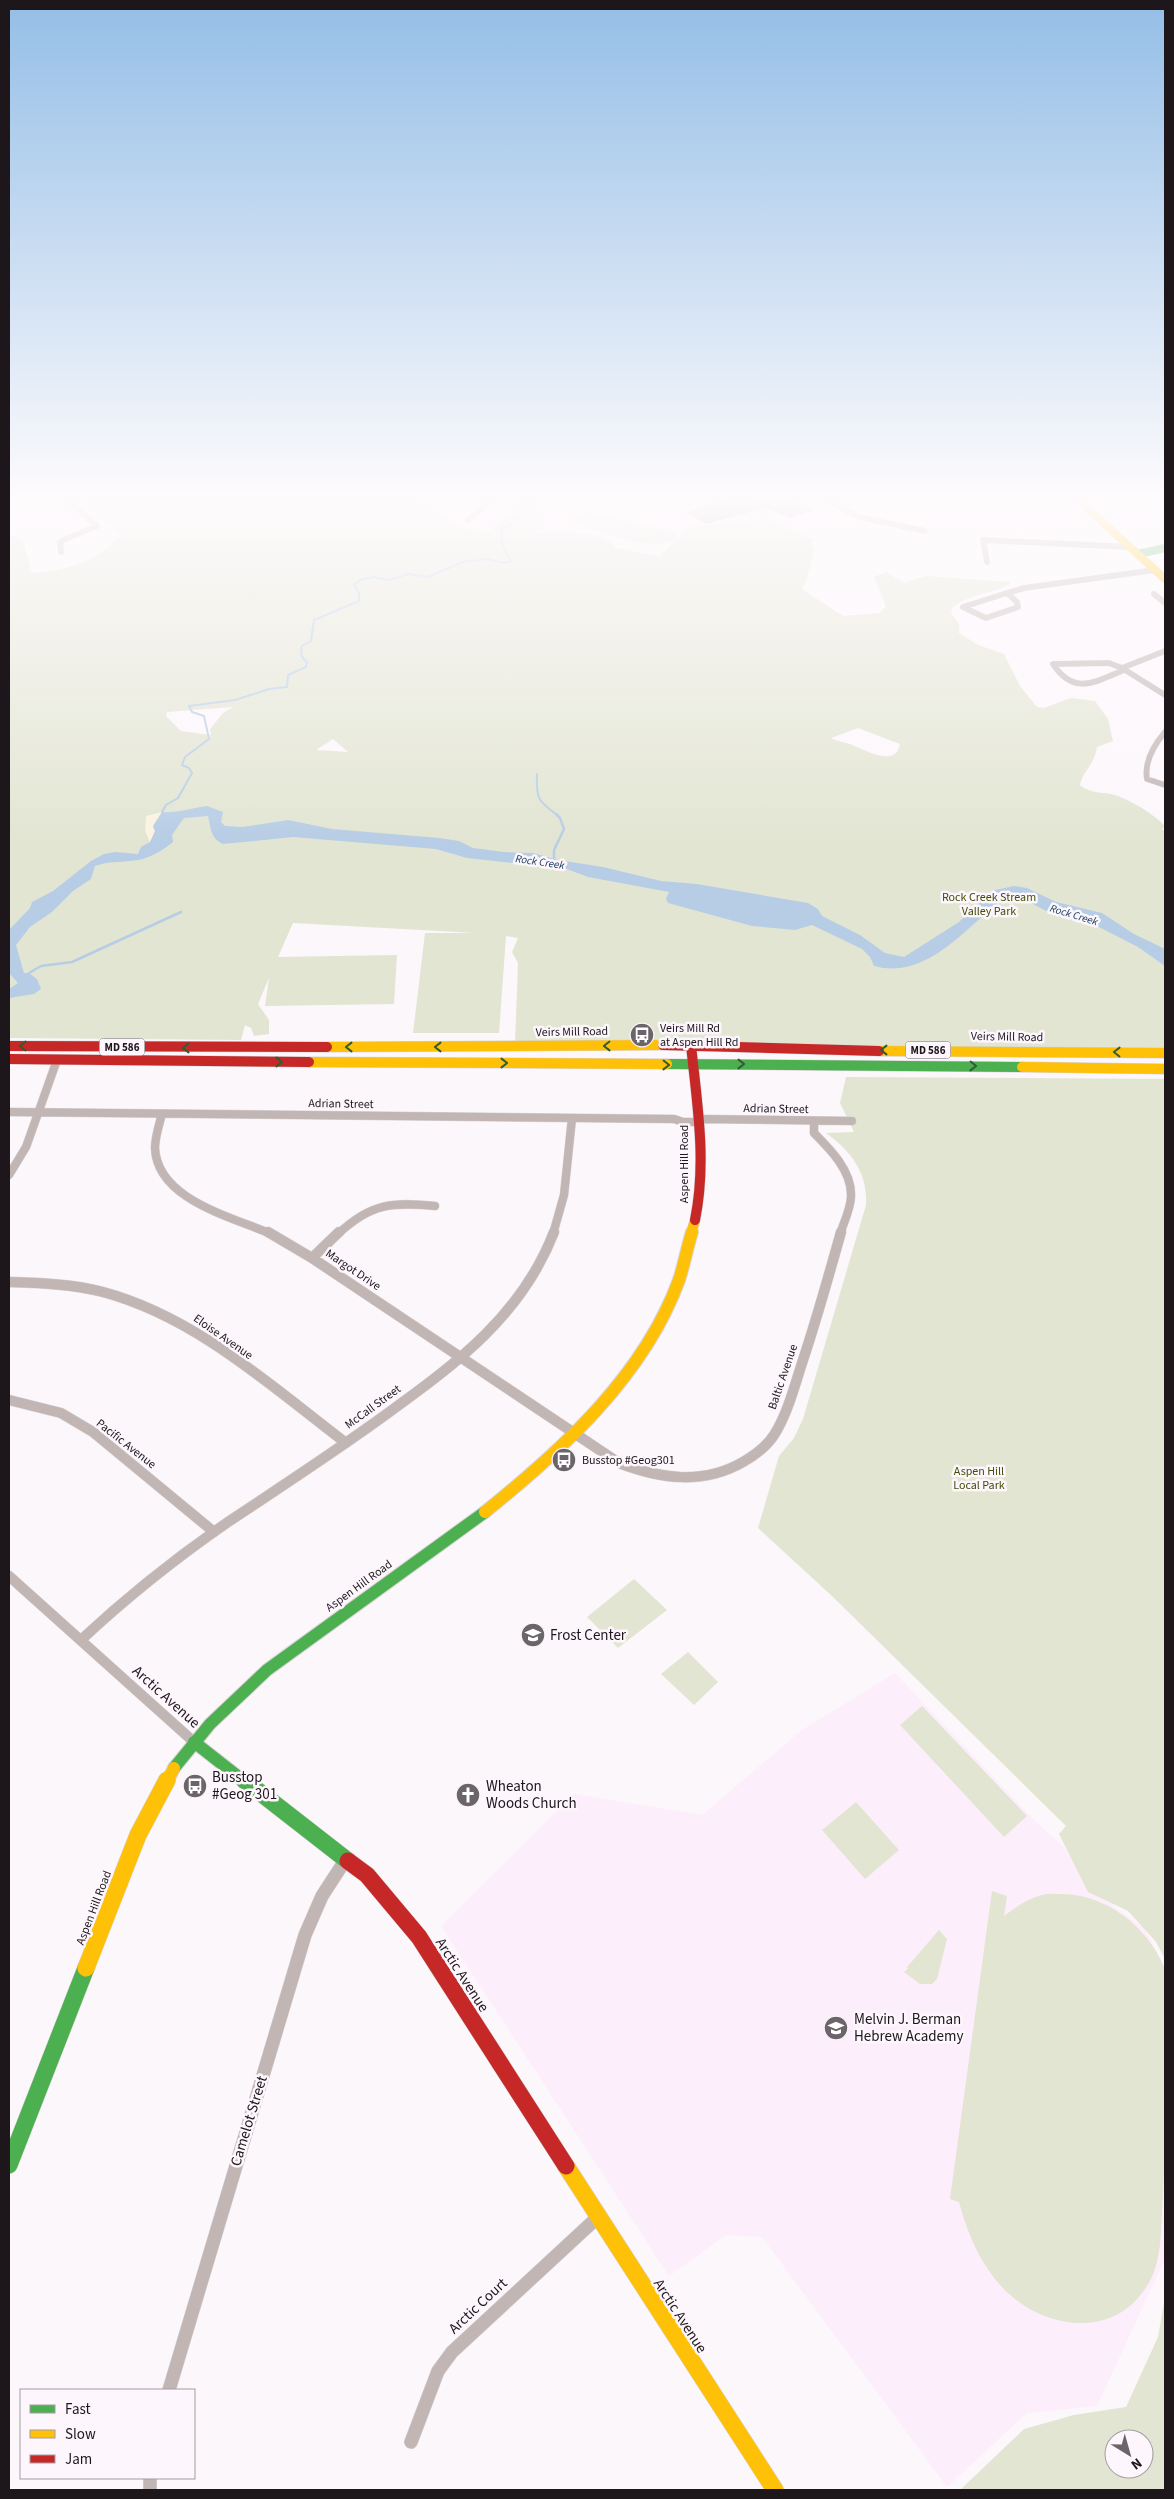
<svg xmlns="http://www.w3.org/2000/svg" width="1174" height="2499" viewBox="0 0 1174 2499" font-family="'Source Sans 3',sans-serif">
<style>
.built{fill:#fdeefb}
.green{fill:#e2e5d2;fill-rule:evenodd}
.sand{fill:#faf3e0}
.water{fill:#b7cde5}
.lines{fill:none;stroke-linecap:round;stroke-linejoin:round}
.stream-far1{stroke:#b7cde5;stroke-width:2}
.stream{stroke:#b7cde5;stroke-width:2.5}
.building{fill:#b0aab2}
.street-far3-casing{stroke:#d7d4d6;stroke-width:6}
.street-far2-casing{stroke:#d7d4d6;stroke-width:9}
.street-far1-casing{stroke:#d7d4d6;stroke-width:11}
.street-casing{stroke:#d7d4d6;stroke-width:14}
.fast-far3-casing{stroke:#d7d4d6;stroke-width:8}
.fast-far2-casing{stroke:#d7d4d6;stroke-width:11}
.fast-far1-casing{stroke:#d7d4d6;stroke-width:14}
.fast-casing{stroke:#d7d4d6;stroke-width:18}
.slow-far3-casing{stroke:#d7d4d6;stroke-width:8}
.slow-far2-casing{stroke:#d7d4d6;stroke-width:11}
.slow-far1-casing{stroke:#d7d4d6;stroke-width:14}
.slow-casing{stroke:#d7d4d6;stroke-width:18}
.jam-far1-casing{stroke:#d7d4d6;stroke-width:11}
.jam-casing{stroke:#d7d4d6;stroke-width:18}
.street-far3{stroke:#c2b6b4;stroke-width:5.5}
.street-far2{stroke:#c2b6b4;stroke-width:8}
.street-far1{stroke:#c2b6b4;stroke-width:10}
.street{stroke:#c2b6b4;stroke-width:13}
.fast-far3{stroke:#4caf50;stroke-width:8}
.fast-far2{stroke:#4caf50;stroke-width:10}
.fast-far1{stroke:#4caf50;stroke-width:12}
.fast{stroke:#4caf50;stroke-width:17}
.slow-far3{stroke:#ffc107;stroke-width:8}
.slow-far2{stroke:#ffc107;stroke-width:10}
.slow-far1{stroke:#ffc107;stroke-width:12}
.slow{stroke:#ffc107;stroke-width:17}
.jam-far1{stroke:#c62828;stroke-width:10}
.jam{stroke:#c62828;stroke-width:17}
.oneway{stroke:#325b33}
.labels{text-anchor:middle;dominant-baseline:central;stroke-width:5;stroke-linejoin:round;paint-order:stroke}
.far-water-label{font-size:11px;font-style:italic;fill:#0e3656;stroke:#fdf6fc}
.shield{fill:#fdf6fc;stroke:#605a5f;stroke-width:1}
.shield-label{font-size:11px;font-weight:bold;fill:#1d171c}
.park-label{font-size:12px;fill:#434f08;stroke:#fdf6fc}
.poi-label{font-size:12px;fill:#1d171c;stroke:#fdf6fc;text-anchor:start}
.street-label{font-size:12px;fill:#1d171c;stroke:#fdf6fc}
.near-poi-label{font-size:15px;fill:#1d171c;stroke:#fdf6fc;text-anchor:start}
.near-street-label{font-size:15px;fill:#1d171c;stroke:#fdf6fc}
</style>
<rect width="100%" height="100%" fill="#fcf7fb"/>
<path class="built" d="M895,1673L1034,1820L1064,1847L1091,1889L1144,1928L1165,1967V2259L1097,2406L1027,2413L947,2487L762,2237L726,2235L669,2276L441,1926L574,1794L702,1815L802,1730Z"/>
<path class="green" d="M73,495H408L460,527L490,532L520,503L522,495H555C526,503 541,513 536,533C558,533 601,528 617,548L659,556L689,527L765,519L813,539L811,544L815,547L807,579L802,589L843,616L880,613L886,606L874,577L886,572L904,583L926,576L1010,582L1009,585C990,594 968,594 952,608L951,613L959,624V633L978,645L1004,654L1020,686L1037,707L1044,708L1071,698L1095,701L1108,719L1113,741L1097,747C1094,766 1082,772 1080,785C1092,795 1104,791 1118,796C1135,803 1152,813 1165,826L1162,829L1165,831V1050L515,1043L518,963L512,952L518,938L506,936L499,1033H413L425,933H476L293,923L278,957L397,955L394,1004L265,1006L269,978L258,1004L269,1020V1034L254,1036L251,1028L245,1025L241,1040L9,1038V535L23,539L32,573C70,569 94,564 120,535ZM233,707L223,713L210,729L211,735L181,731L166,716L167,712ZM858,728L900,744C896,769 863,749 850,744C844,742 837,741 831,738ZM333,739L348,752L316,750Z
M591,513L678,533L675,540C644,553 605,531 574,523L575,514Z
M846,1077L1165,1079V1959L1156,1942L1128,1911L1088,1892L1059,1834L1066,1826L832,1596L758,1528L779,1456L794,1438L803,1419L866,1205C868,1173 851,1151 826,1133L854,1132L840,1103Z
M634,1579L667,1610L618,1648L587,1617Z
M688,1652L718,1682L694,1705L661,1674Z
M922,1706L1027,1816L1004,1837L900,1725Z
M856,1802L899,1850L865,1879L822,1830Z
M992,1891L1007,1896L1004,1916C1016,1907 1027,1899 1042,1895C1048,1893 1055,1894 1061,1894C1106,1894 1147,1926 1164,1967C1167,1974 1165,1986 1165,1994C1165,2022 1165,2050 1165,2077C1165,2122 1165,2166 1162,2211C1161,2233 1161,2257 1152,2277C1131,2319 1093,2331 1050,2318C998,2301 972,2251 959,2202L950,2199Z
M939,1930L947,1939L937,1979L932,1984H920L904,1972L908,1969L907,1967Z
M1165,2297V2490H960L1024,2429L1074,2415L1126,2407L1158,2337ZM1114,2439H1144V2469H1114Z"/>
<path class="sand" d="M162,812L153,826L155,831L150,843L145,830L146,816Z"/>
<path class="water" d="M207,806L223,812L221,822L225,826L243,827L288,820L332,829L439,838L459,841L473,848L504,852L533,853L558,860L603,867L661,881L697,884L808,903L818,909L822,916L860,935L885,953L904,957L959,922L991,891L1014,886L1027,888L1056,902L1102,913L1134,934L1165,949V966L1138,947L1095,925L1054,915L1031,903L1006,897C967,925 928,981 874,966L870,957L862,949L812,925L795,930L752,926L668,903L666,899L669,892L588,877L567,869L467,858L436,849L293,837L223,844C210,838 211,828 208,816L184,818L172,835L173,842C163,850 150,858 138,860C122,863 112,860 95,866L91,879L73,891L52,912L30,927L16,945L24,973H29L37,979L41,989L34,994L9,998V989L18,983L9,973V930L30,908L32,902L53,891L91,861L104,854L115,852L138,854L141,847L150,842L155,831L153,826L162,812C178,813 192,808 207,806Z"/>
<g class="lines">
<path class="stream-far1" d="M537,774C536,799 538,801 557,815
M162,812L166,805L178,798L192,773L189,768L182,765L185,757L209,739L204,716L192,712L189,706L235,700L269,689L287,687L288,675L306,667L307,662C301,657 300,654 302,646L311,641L314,620L359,601V593L354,585L360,580L373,577L389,580L408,574L428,577L463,562L488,559L504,563L511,561L502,545L501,531C515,522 527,515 526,496L530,495"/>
<path class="stream" d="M554,859V850L564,829L560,818L556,814
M29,973L41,966L72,962L181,912"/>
</g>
<path class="building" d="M763,495H786L813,510L790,518L765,508L706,524L686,513L727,498L739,503Z"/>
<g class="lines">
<g class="street-far3-casing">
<path id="street-far3" d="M816,495L859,517L925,531
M468,520L497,495
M61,552L60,543L63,540L97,526L62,495
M987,562L983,540L1130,547
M1007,593L1017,602L1018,607L986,618L963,607Z
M1007,593L1024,588L1155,570
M1154,594L1165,603
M1122,668L1165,695
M1124,670C1095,682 1074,696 1053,664L1109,663L1122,668L1165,651
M1165,732C1154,745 1144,761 1147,779L1165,785"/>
</g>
<g class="street-far2-casing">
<path id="street-far2" d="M9,1112L674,1119L683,1122H699
M162,1114C159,1125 155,1137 155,1148C157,1200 233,1217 271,1234
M699,1119L852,1121
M814,1121V1133C830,1149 852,1171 851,1196C851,1208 844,1222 840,1234
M9,1175L26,1147L57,1060
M338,1234C371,1203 392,1202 435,1206
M553,1234L564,1195L572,1118"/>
</g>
<g class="street-far1-casing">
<path id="street-far1" d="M268,1232L312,1258L619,1463C661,1479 703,1485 743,1462C755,1455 767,1446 774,1435C788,1413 795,1384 803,1360C817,1318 829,1275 841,1232
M312,1258L339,1232
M9,1282C40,1283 73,1284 103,1292C196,1317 271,1386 346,1443
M9,1400L61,1413L93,1432L214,1532
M9,1576L194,1742
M81,1640C127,1597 176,1558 228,1522C282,1486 336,1451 388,1413C457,1363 522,1315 554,1232"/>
</g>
<g class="street-casing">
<path id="street" d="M169,2390L305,1935L322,1896L346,1859
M411,2442L438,2371L452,2352L599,2216
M150,2478V2490"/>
</g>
<g class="fast-far3-casing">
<path id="fast-far3" d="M1138,554L1165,548"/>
</g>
<g class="fast-far2-casing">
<path id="fast-far2" d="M667,1064L1022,1067"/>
</g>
<g class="fast-far1-casing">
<path id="fast-far1" d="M194,1742L245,1782
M174,1768L210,1724L267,1670L485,1512"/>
</g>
<g class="fast-casing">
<path id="fast" d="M244,1780L348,1861
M9,2165L86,1968"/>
</g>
<g class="slow-far3-casing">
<path id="slow-far3" d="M1073,495L1165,579"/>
</g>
<g class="slow-far2-casing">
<path id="slow-far2" d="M327,1047L663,1045
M879,1051L1165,1053
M309,1062L667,1064
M1022,1067L1165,1069
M691,1234L695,1220"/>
</g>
<g class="slow-far1-casing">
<path id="slow-far1" d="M485,1512C562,1450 644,1376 679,1280C684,1265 687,1248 692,1232
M167,1782L174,1768"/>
</g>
<g class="slow-casing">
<path id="slow" d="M86,1968L138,1835L167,1780
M566,2166L775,2490"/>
</g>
<g class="jam-far1-casing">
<path id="jam-far1" d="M663,1045L879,1051
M691,1045C697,1104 707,1161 695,1220
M9,1046L327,1047
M9,1059L309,1062"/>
</g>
<g class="jam-casing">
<path id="jam" d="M348,1861L367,1875L419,1937L566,2166"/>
</g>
<use href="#street-far3" class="street-far3"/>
<use href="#street-far2" class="street-far2"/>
<use href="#street-far1" class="street-far1"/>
<use href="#street" class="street"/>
<use href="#fast-far3" class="fast-far3"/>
<use href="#fast-far2" class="fast-far2"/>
<use href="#fast-far1" class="fast-far1"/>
<use href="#fast" class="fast"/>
<use href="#slow-far3" class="slow-far3"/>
<use href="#slow-far2" class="slow-far2"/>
<use href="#slow-far1" class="slow-far1"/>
<use href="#slow" class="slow"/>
<use href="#jam-far1" class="jam-far1"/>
<use href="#jam" class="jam"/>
</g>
<defs><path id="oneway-chevron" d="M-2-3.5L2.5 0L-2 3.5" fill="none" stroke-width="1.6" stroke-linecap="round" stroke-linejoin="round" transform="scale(1.25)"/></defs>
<g class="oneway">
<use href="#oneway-chevron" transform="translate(23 1046) rotate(-179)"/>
<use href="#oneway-chevron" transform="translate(607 1046) rotate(179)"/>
<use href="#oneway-chevron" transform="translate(349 1047) rotate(180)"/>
<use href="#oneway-chevron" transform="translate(438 1047) rotate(180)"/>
<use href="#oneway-chevron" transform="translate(186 1048) rotate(-180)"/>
<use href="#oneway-chevron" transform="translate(884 1050) rotate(180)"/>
<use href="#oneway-chevron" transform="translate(1117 1052) rotate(-179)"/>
<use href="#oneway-chevron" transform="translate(279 1062)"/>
<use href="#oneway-chevron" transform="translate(504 1063)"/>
<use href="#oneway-chevron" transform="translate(741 1064)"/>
<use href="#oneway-chevron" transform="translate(666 1065) rotate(1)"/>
<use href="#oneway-chevron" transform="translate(973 1066) rotate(1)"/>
</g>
<linearGradient id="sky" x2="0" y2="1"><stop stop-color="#94bee7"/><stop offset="0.59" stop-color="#fefbfd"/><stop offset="1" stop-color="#fefbfd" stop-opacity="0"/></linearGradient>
<rect width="1174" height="845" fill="url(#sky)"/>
<defs>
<g id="bus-disc" transform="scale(1.25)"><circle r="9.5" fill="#6b656a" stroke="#fdf6fc"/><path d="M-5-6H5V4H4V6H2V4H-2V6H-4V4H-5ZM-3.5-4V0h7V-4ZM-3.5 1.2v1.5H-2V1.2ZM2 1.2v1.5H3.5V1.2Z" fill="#fff"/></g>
<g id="school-disc" transform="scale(1.25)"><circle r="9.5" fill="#6b656a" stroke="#fdf6fc"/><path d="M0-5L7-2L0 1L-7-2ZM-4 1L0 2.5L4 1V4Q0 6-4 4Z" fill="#fff"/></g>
<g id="church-disc" transform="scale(1.25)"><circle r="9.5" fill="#6b656a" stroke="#fdf6fc"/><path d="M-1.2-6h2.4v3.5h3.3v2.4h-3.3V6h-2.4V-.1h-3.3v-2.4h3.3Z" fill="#fff"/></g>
</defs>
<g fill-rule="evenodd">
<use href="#bus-disc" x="642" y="1035"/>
<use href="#bus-disc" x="564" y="1460"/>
<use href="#school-disc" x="533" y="1635"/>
<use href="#bus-disc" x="195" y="1786"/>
<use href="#church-disc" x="468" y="1795"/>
<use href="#school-disc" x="836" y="2028"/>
</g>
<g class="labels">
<g class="far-water-label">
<text transform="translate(540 862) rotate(8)">Rock Creek</text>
<text transform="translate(1074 915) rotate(17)">Rock Creek</text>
</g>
<g class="shield">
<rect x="99.5" y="1038.5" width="45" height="17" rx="4"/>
<rect x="905.5" y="1041.5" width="45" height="17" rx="4"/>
</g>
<g class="shield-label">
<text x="122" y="1047">MD 586</text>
<text x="928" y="1050">MD 586</text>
</g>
<g class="park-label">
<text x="989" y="897">Rock Creek Stream<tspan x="989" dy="14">Valley Park</tspan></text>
<text x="979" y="1471">Aspen Hill<tspan x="979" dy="14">Local Park</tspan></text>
</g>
<g class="poi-label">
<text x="660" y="1028">Veirs Mill Rd<tspan x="660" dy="14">at Aspen Hill Rd</tspan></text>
<text x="582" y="1460">Busstop #Geog301</text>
</g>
<g class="street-label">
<text transform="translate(572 1032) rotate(-1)">Veirs Mill Road</text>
<text transform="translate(1007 1037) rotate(1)">Veirs Mill Road</text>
<text transform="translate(341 1104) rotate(1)">Adrian Street</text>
<text transform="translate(776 1109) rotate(1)">Adrian Street</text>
<text transform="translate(684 1164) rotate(-90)">Aspen Hill Road</text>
<text transform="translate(353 1270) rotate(34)">Margot Drive</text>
<text transform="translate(223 1337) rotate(35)">Eloise Avenue</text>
<text transform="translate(783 1377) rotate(-71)">Baltic Avenue</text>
<text transform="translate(373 1407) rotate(-36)">McCall Street</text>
<text transform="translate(126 1444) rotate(38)">Pacific Avenue</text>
<text transform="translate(359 1586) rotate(-36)">Aspen Hill Road</text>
<text transform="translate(94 1908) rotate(-69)">Aspen Hill Road</text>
</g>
<g class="near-poi-label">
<text x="550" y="1635">Frost Center</text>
<text x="212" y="1777">Busstop<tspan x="212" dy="17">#Geog 301</tspan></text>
<text x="486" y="1786">Wheaton<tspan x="486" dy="17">Woods Church</tspan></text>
<text x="854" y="2019">Melvin J. Berman<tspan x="854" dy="17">Hebrew Academy</tspan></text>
</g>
<g class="near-street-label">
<text transform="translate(166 1697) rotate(42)">Arctic Avenue</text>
<text transform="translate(462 1975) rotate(57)">Arctic Avenue</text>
<text transform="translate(249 2121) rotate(-73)">Camelot Street</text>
<text transform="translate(478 2306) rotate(-43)">Arctic Court</text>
<text transform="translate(680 2316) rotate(57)">Arctic Avenue</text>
</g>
</g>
<rect width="1174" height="2499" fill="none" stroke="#1d171c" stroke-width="20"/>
<rect x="20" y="2389" width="175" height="90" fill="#fdf6fc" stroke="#a39da2"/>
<rect x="30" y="2405" width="25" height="8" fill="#4caf50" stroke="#a39da2"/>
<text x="65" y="2414" font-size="15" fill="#1d171c">Fast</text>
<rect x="30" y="2430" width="25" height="8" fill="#ffc107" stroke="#a39da2"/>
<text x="65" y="2439" font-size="15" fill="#1d171c">Slow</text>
<rect x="30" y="2455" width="25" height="8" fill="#c62828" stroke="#a39da2"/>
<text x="65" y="2464" font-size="15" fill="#1d171c">Jam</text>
<g transform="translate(1129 2454) rotate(143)"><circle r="24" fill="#fdf6fc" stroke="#a39da2"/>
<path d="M0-4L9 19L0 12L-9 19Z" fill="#6b656a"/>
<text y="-8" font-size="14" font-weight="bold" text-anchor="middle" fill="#1d171c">N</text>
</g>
</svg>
